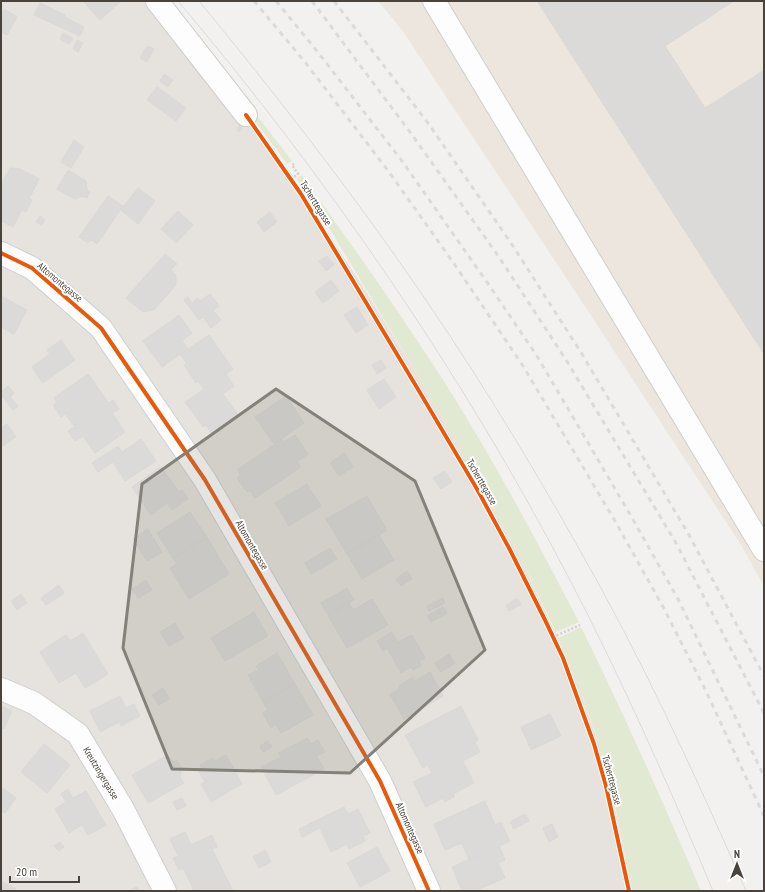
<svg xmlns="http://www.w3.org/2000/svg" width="765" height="892" viewBox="0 0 765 892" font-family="'PT Sans Narrow',sans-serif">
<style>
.residential{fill:#e6e3de}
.commercial{fill:#ece6de}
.green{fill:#e1e9d3}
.building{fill:#dcdad8;stroke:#dbd8d5}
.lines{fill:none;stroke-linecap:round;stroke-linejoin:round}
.minor-casing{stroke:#d1cfcd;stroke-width:24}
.path{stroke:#d3d1cd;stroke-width:2.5;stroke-dasharray:2 2;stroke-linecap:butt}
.minor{stroke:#fdfdfd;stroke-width:22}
.tram{stroke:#dbdbdb;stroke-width:1}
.rail{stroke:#dbdbdb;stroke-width:3;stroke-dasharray:5 5;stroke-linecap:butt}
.cycleway-casing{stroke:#fff;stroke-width:6}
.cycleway{stroke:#e8590c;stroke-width:4}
.marked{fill:#84807a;fill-opacity:0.2;stroke:#84807a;stroke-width:3;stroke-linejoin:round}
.labels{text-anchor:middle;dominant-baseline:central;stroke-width:4;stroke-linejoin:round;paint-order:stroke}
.street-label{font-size:10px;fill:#49433b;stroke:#fff}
</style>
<rect width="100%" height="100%" fill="#f3f1ef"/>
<path class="residential" d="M1,1H152L266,140L364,288L424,386L517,551L571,666L600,747L607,773L633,891H1Z"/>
<path class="commercial" d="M378,1H764V586L741,545L584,305L402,30Z"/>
<path class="green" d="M187,29L221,69L292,161L287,164Z
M302,175C353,247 405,319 452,394C498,468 539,545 579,622L556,632L517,551L424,386L319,211L297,179Z
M581,627C624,714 663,802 701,891H633C624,852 617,811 607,772C595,727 577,681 558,638Z"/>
<path class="building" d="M83,1H121L100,20Z
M537,1H734L665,46L705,108L764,70V354Z
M40,3L65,15L64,17L84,27L80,36L34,15Z
M4,9L17,17L7,35L1,32V15Z
M63,33L73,38L69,44L60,39Z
M77,40L83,43L78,52L73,49Z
M147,46L154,49L147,62L140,58Z
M164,74L173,80L168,87L160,81Z
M157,87L186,108L176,121L147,100Z
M240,125L243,128L239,132L237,129Z
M74,140L84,147L71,168L61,162Z
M10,168L20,169L39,179L29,199L32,200L26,212L22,210L13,227L1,221V185Z
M68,170L86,181L87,190L90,192L87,198L83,196L75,199L57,189Z
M138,188L155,201L138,224L121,210Z
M108,196L123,206L97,244L91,240L88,243L79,237Z
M178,211L193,225L176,243L161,229Z
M270,212L277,222L264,232L257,222Z
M40,216L45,220L41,225L36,222Z
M165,254L177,264L171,270L176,275V285L154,310L143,312L126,298Z
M327,256L334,265L326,271L319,261Z
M331,280L339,291L323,303L315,292Z
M210,294L219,306L213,310L221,320L211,328L203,317L199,320L184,300L188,297L192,303L198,298L200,301Z
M1,296L27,310L14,334L1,327Z
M357,307L368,325L356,333L344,315Z
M179,315L192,333L182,341L188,349L162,367L143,341Z
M209,335L233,369L204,389L198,381L196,383L184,365L187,364L180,354Z
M61,340L75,360L43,383L32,367L50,354L47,350Z
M381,360L386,368L377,374L372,365Z
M88,374L108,402L74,426L65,414L61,417L53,405L57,403L54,398Z
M226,374L234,386L223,394L239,416L212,434L206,425L203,427L185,402Z
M384,379L396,397L379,409L367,390Z
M8,386L14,393L10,397L18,406L13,410L1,395V392Z
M286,396L304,423L274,444L255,417Z
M113,400L119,409L112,413L125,432L95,453L83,436L75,441L68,431Z
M7,424L16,437L1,447V428Z
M295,435L308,454L297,462L301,467L255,498L250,490L247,492L237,478L240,475L237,470L282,439L284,442Z
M141,439L156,461L125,481L113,462L98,472L92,463L118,446L122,452Z
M344,453L353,467L339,476L330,463Z
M161,467L179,492L182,490L188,499L172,510L167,503L151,515L132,487Z
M445,471L452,482L441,489L433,478Z
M307,484L321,506L289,526L275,503Z
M367,496L387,530L347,554L326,519Z
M190,512L207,537L173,558L157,533Z
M148,529L162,552L147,561L133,539Z
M379,535L394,560L362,579L347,554Z
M207,537L229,574L189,599L170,568L177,564L173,558Z
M330,548L337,559L311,574L305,563Z
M407,571L412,579L401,586L396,579Z
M146,580L152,590L138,598L132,589Z
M59,585L64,593L46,605L41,598Z
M347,588L354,600L328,615L321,603Z
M21,594L27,603L17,610L11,601Z
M443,598L445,603L429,611L427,606Z
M517,598L521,604L509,611L506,605Z
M372,599L388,625L347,648L328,615L349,603L353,610Z
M443,607L447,613L431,622L427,616Z
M254,612L268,636L225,661L211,638Z
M175,623L184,638L169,646L160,632Z
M392,632L398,642L412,635L425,658L419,661L421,666L413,670L411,667L401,673L387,648L383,651L377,641Z
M83,633L108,674L85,688L76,673L59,683L40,652L66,635L70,641Z
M277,653L295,684L263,702L248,675L259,670L256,666Z
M449,654L455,663L441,672L435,663Z
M430,672L443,696L404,719L390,694L400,689L399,686L413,677L415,681Z
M295,684L313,715L281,733L276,724L271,728L263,713L268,710L263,702Z
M163,688L169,699L159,705L152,695Z
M120,696L126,708L134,704L140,716L121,726L120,722L100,732L90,711Z
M1,706L12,711L4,729L1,728Z
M461,706L478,740L423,768L405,735Z
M550,714L561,736L531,750L521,727Z
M308,738L311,744L318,740L325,752L317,756L324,769L276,795L261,767L281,757L278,753Z
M268,741L272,747L263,752L260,746Z
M475,742L480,752L463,761L474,783L453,794L455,796L445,802L443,798L426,807L413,782L432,773L428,766Z
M44,744L70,765L47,793L21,772Z
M168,755L173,762L177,760L182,768L180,777L184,783L148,803L132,775Z
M226,755L233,767L205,782L198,770L202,768L200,765L213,758L215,761Z
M233,767L242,784L211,802L201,784Z
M4,789L16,798L5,813L1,811V791Z
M68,789L73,798L86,791L106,825L88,835L82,825L69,833L55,809L66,802L61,794Z
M182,798L186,806L177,810L173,802Z
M485,801L495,825L501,822L510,841L469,860L462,843L445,850L434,824Z
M344,807L348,814L358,809L370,833L363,836L365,841L349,849L347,844L331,852L320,828L302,837L299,829Z
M525,814L529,821L514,829L510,822Z
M552,824L558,837L549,842L543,828Z
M185,832L191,845L212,835L217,847L212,849L221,867L190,882L183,868L179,870L173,858L178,856L170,839Z
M60,842L64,847L59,851L54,846Z
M499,846L505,860L498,863L505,878L475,891H462L452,867Z
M377,847L390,871L360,887L347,863Z
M265,850L271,862L259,868L253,857Z
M221,867L233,891H194L190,882Z
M1,881L16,889L15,891H1Z
M137,887L139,891H127Z"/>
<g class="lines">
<g class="minor-casing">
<path id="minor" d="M157,1L246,115
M434,1L764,550
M1,253L32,268L101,328L205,480L380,781L429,891
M1,689L34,703L78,734L123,809L165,891"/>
</g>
<path class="path" d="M291,179L298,174L292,165L294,164
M553,637L580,625"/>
<use href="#minor" class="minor"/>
<path class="tram" d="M178,1C329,180 463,374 571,582C623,682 669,786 713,891
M199,1C269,86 337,173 401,264C465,355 523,449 577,545C641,657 695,774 746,891"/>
<path class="rail" d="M254,1L305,62L389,172L455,265L523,366L615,521L662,605L705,689L764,816
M276,1L317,51L402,161L491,288L537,356L631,516L678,599L764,776
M312,1L410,132L499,257L568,363L676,543L764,713
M334,1L428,123L513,246L582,354L689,535L764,676"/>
<g class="cycleway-casing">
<path id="cycleway" d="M246,115L301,194L419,391L477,489L509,548L545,620L563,658L594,744L606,786L629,891
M1,253L32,268L101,328L205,480L380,781L429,891"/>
</g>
<use href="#cycleway" class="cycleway"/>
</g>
<path class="marked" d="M276,389L415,481L485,650L350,773L172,769L123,648L142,484Z"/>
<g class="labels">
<g class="street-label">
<text transform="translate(316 203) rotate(58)">Tscherttegasse</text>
<text transform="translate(60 282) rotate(40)">Altomontegasse</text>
<text transform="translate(482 482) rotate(60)">Tscherttegasse</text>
<text transform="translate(252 545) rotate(60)">Altomontegasse</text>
<text transform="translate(101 773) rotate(59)">Kreutzingergasse</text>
<text transform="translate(612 780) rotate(75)">Tscherttegasse</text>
<text transform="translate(410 828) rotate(66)">Altomontegasse</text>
</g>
</g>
<rect width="765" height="892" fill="none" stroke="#49433b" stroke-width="4"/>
<g transform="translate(737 864)" stroke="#ffffff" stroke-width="3" paint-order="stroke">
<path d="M0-3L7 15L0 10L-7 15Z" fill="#49433b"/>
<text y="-6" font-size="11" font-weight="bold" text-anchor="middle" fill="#49433b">N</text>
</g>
<path d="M10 876v6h69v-6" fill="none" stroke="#49433b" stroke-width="2"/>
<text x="16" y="876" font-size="12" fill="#49433b" stroke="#ffffff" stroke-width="3" paint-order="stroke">20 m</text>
</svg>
